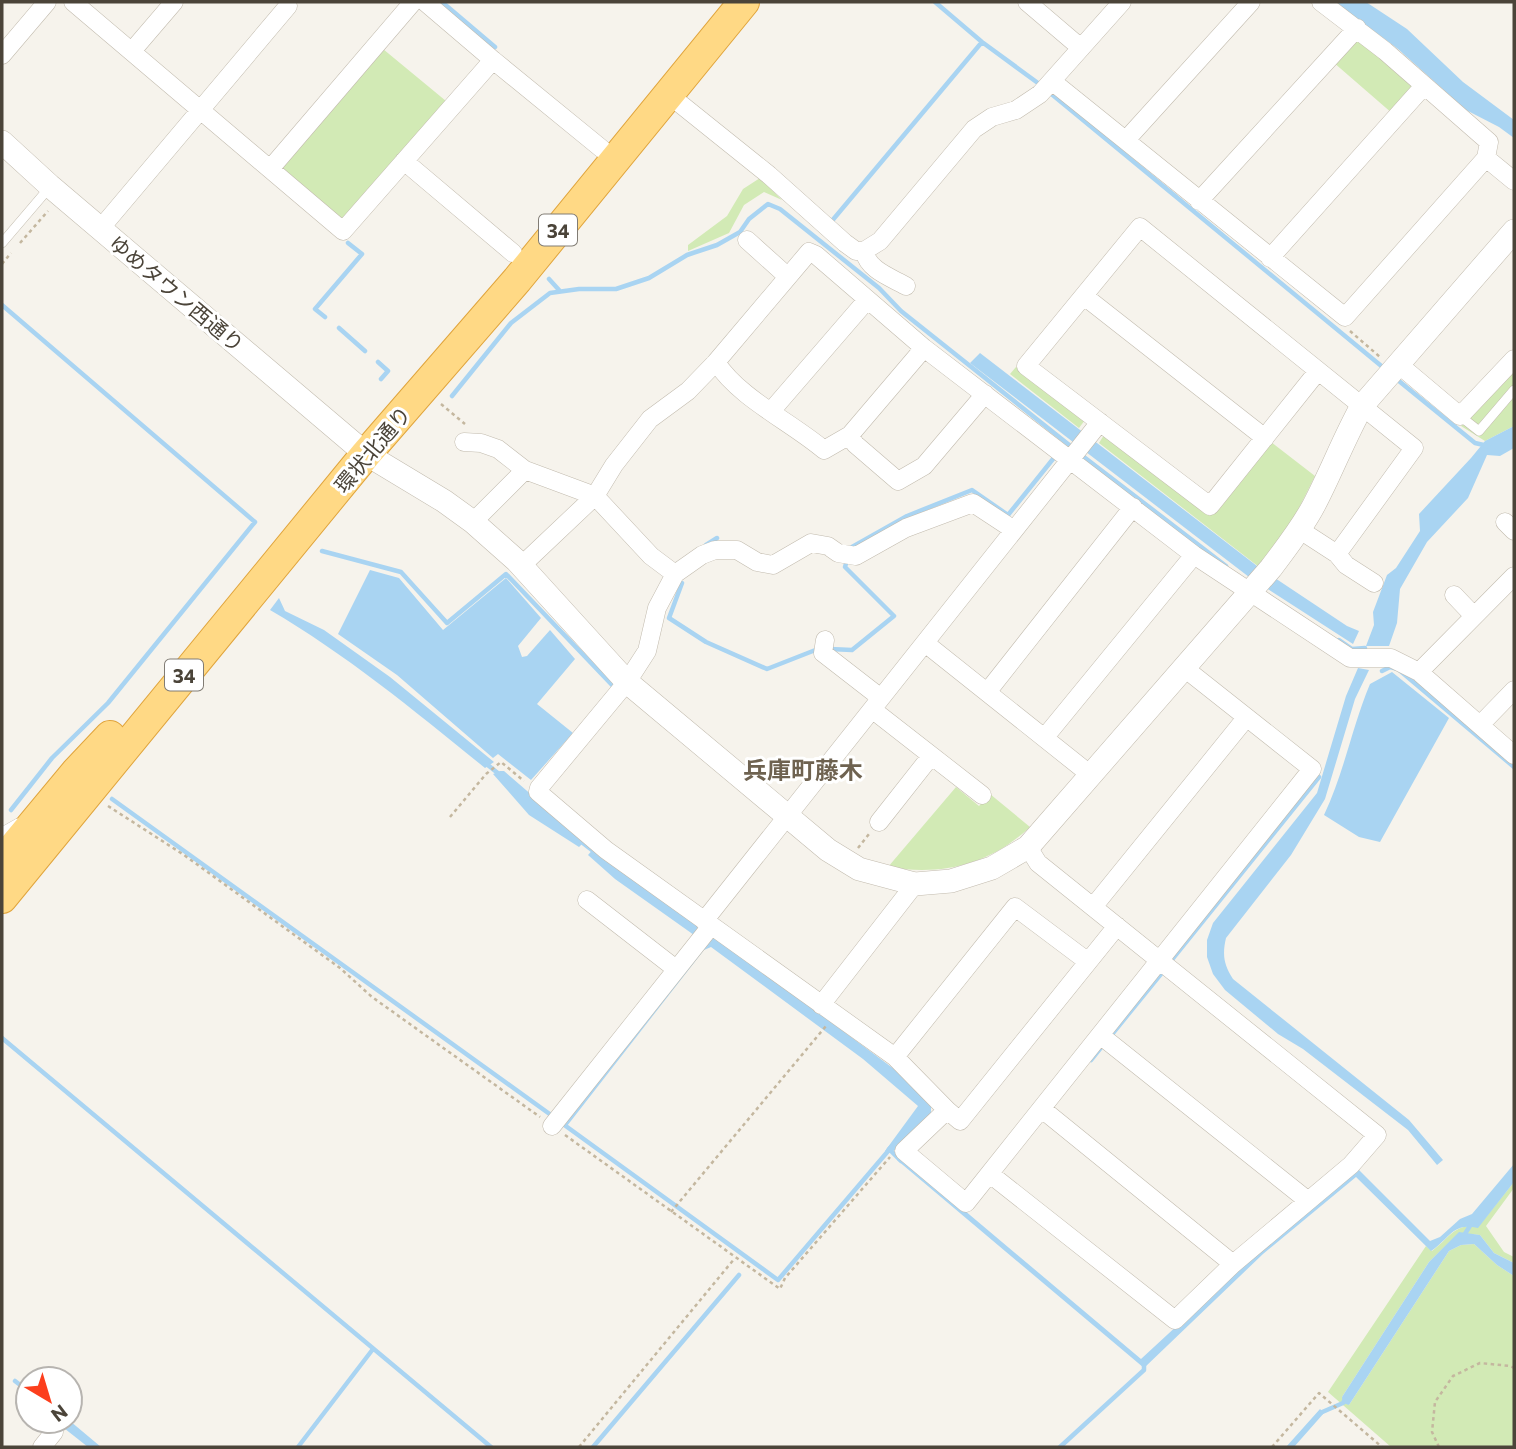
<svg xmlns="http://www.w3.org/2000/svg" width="1516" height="1449" viewBox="0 0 1516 1449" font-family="Commissioner,'Noto Sans JP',sans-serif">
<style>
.green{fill:#d2eab5}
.water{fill:#a9d4f2}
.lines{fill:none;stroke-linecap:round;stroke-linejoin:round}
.stream{stroke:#a9d4f2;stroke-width:4.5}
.service-casing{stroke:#c2bbae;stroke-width:10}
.minor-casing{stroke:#c2bbae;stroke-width:19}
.tertiary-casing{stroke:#c2bbae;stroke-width:24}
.trunk-casing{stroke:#e0a43c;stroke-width:32}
.path{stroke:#c4b79f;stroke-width:2.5;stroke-dasharray:3.5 3.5;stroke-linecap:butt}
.service{stroke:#fff;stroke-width:9}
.minor{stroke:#fff;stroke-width:18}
.tertiary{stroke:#fff;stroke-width:23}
.trunk{stroke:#ffd985;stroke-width:30}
.labels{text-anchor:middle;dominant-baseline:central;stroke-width:6;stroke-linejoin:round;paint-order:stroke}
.shield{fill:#fff;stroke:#817c74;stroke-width:2}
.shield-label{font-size:19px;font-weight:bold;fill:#4b4439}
.street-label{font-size:21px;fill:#4b4439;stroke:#fff}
.quarter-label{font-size:24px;font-weight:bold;fill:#6e6250;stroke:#fff}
</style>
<rect width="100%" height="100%" fill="#f6f3ec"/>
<path class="green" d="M1353,39H1360L1413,84V92L1393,114L1333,62Z
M383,49L446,101L343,222L279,168Z
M760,178L782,200L764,192L744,205L729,233L688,251V245L727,216L743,189Z
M1016,367L1085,420L1079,428L1010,374Z
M1514,367V426L1485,441L1461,426Z
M1104,435L1210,516L1271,442L1315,476L1285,536L1259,567L1099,443Z
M956,787L979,806L990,794L1030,827C989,865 942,876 888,867Z
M1514,1182V1188L1486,1226L1504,1252L1514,1257V1263L1494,1253L1480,1235L1459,1233L1429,1262L1342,1397L1349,1405L1449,1251L1461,1245L1474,1244L1497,1265L1514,1276V1447H1391L1328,1392L1426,1246L1432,1251C1450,1238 1454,1223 1478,1227Z"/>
<path class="water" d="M1335,2H1366L1407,29L1463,82L1514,120V138L1499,127L1466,110L1398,49Z
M980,353L1257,566L1347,626L1359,631L1353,644L1249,577L970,363Z
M1514,426V448L1500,456L1487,455L1468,498L1427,542L1400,589L1397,623L1389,646H1366L1374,625L1373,612L1387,575L1396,568L1420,531L1419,514L1471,458L1485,441Z
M370,570L399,578L443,630L506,578L541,618L518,646L522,657L527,656L550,630L575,659L537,704L573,733L531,780L498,754L493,758L397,675L338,634Z
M279,598L285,611L324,630L390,677L494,762L485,768C416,712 347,655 270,610Z
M1358,668L1369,670L1355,699L1325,799L1291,855L1226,938C1222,955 1224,965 1233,979L1409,1120L1443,1160L1437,1165L1408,1130L1303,1049L1278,1034L1225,990L1213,974L1207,957V940L1213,923L1317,793L1346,696Z
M1392,672L1449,718L1380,842L1359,837L1324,815C1344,773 1352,727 1370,684Z
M500,771H504L585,841L579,847L529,815L493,774Z
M595,847L702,925L694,935L615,879L588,855Z
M713,934L894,1069L931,1104V1113L895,1150L889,1153L885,1151L918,1106L863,1059L711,947L704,950L567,1126L563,1124Z
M900,1156L1141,1359L1259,1250L1358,1169L1430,1241L1440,1237L1460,1219L1472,1214L1514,1164V1182L1478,1228C1453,1222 1451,1237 1431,1251L1356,1177L1263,1254L1144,1368L897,1160Z
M1459,1232L1480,1235L1494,1253L1514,1263V1276L1497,1265L1474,1244L1461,1245L1449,1251L1349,1405L1343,1403L1342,1397L1429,1262Z
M1320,1409L1324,1413L1294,1447H1286Z
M55,1421H70L101,1447H88Z"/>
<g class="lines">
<path class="stream" d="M442,2L495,47
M935,2L982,42L1042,86
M1049,92L1385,369
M831,222L982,42
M549,279L559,290
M2,305L255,522L108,703L52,758L11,810
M325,317L315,309L362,254L348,243
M339,328L365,351
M378,362L388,371L381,379
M1394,377L1475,443L1488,446
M452,396L511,323L550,293L579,289H616L649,278L687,255L717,245L740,232L749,219L768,204L780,209L879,288L901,311L1073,448
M1080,454L1226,566
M706,545L717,538
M322,551L401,572L447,623L506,574L613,686
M850,552L852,547L907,516L972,490L1008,515L1053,459
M682,583L669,618L706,642L767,669L818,649
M1339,640L1352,649L1365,648
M830,649L852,650L894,616L845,567L847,560
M1382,671L1390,667L1398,669L1514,767
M484,762L499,774
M112,799L551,1115
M579,840L597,854
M1170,962L1319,777
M2,1038L491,1447
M1109,1038L1165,969
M1091,1060L1103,1045
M563,1124L778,1280L889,1150
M891,1147L889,1149L901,1161
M1463,1237L1473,1221
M15,1381L28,1391
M1320,1413L1343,1403L1345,1399
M298,1447L373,1349
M593,1447L739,1275
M1060,1447L1144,1370V1363"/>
<g class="service-casing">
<path id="service" d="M2,243L49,188
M1460,416L1479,431L1514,390
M2,832L18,823"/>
</g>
<g class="minor-casing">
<path id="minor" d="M73,2L343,231L493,60L425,2
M1027,2L1081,48
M1321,2L1385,51L1489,142L1486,158L1514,181
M132,51L174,2
M2,55L47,2
M493,60L602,149
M1053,82L1345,317L1486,158
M668,94L769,175L845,243L856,251H864L880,241L974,129L992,117L1016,110L1040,94L1122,2
M1126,140L1251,2
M404,161L513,253
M270,169L413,2
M1199,201L1357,28
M100,229L288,6
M747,240L787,276
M864,251C868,270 890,277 906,286
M1270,258L1423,87
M1084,296L1265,438
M716,362C739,398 791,422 824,450L850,435L924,348
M1397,363L1460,416L1514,359
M772,410L867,300
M850,435L855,444L898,481L924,466L985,394
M464,442L481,443L498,449L525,470L595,496L651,556L675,574L702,555L715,550H737L757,562L773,565L811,543L828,546L838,553L856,556L906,528L973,503L1014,530
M473,522L525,470
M1505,522L1514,531
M1300,530L1337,554L1414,448L1140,227L1026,366L1210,506L1318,371
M1337,554L1346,565L1374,583
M521,566L595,496L614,465L650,419L688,391L716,362L809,252L816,255L924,348L1194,555L1350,658H1391L1419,672L1514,755
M675,574L657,608L647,651L627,682L539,788L538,792L606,850L895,1057L947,1110L904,1151L966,1203L1312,769L1183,667
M1454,595L1474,616
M825,640L823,653L881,698
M925,643L1092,776
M1419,672L1514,576
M988,691L1133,507
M873,710L982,795
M1480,725L1514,690
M1045,737L1194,555
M879,822L931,756
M587,900L676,969
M1093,907L1246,718
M704,921L1100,422
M821,1005L915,884
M1100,1035L1307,1200
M895,1057L1015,907L1087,961
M1042,1109L1233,1264
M947,1110L960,1121L1117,926
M552,1126L711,926
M990,1174L1175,1320L1233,1264L1351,1165L1377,1135L1038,863L1028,847
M42,1447L54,1432"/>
</g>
<g class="tertiary-casing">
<path id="tertiary" d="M2,142L50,186L366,454L444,501L473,522L517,561L627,682L828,850L859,869L915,884L951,881L992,868L1028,847L1271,568C1286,548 1302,528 1314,505C1331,473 1344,438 1362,406L1514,231"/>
</g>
<g class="trunk-casing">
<path id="trunk" d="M2,861L76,772L110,736
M2,898L366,454L517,280L744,2"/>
</g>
<path class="path" d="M20,243L48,211
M2,264L11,253
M1350,331L1380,357
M441,404L465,424
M108,806L184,855L340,968L372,997L540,1117
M450,817L486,774L501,762L524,781
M858,848L869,834
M565,1135L780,1289L785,1278L890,1157
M671,1212L826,1026
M579,1447L735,1258
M1272,1447L1319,1393L1382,1447
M1439,1447L1432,1432L1435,1402L1453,1376L1480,1363L1510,1366L1514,1368"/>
<use href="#service" class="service"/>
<use href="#minor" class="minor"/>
<use href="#tertiary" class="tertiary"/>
<use href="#trunk" class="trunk"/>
</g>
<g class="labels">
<g class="shield">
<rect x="539" y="214.5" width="38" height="31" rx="5"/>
<rect x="165" y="659.5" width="38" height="31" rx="5"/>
</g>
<g class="shield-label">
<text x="558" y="230">34</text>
<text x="184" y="675">34</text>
</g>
<g class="street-label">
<text transform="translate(177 293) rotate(40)">ゆめタウン西通り</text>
<text transform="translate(372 449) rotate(-50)">環状北通り</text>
</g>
<g class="quarter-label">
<text x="803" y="769">兵庫町藤木</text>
</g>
</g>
<rect width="1516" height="1449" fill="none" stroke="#4b4439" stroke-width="7"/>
<g transform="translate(49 1400) rotate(142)"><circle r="33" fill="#ffffff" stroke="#b7b4b0" stroke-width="2"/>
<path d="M0-5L12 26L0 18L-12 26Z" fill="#fc3f1d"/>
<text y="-10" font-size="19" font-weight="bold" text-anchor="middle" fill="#4b4439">N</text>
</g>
</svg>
